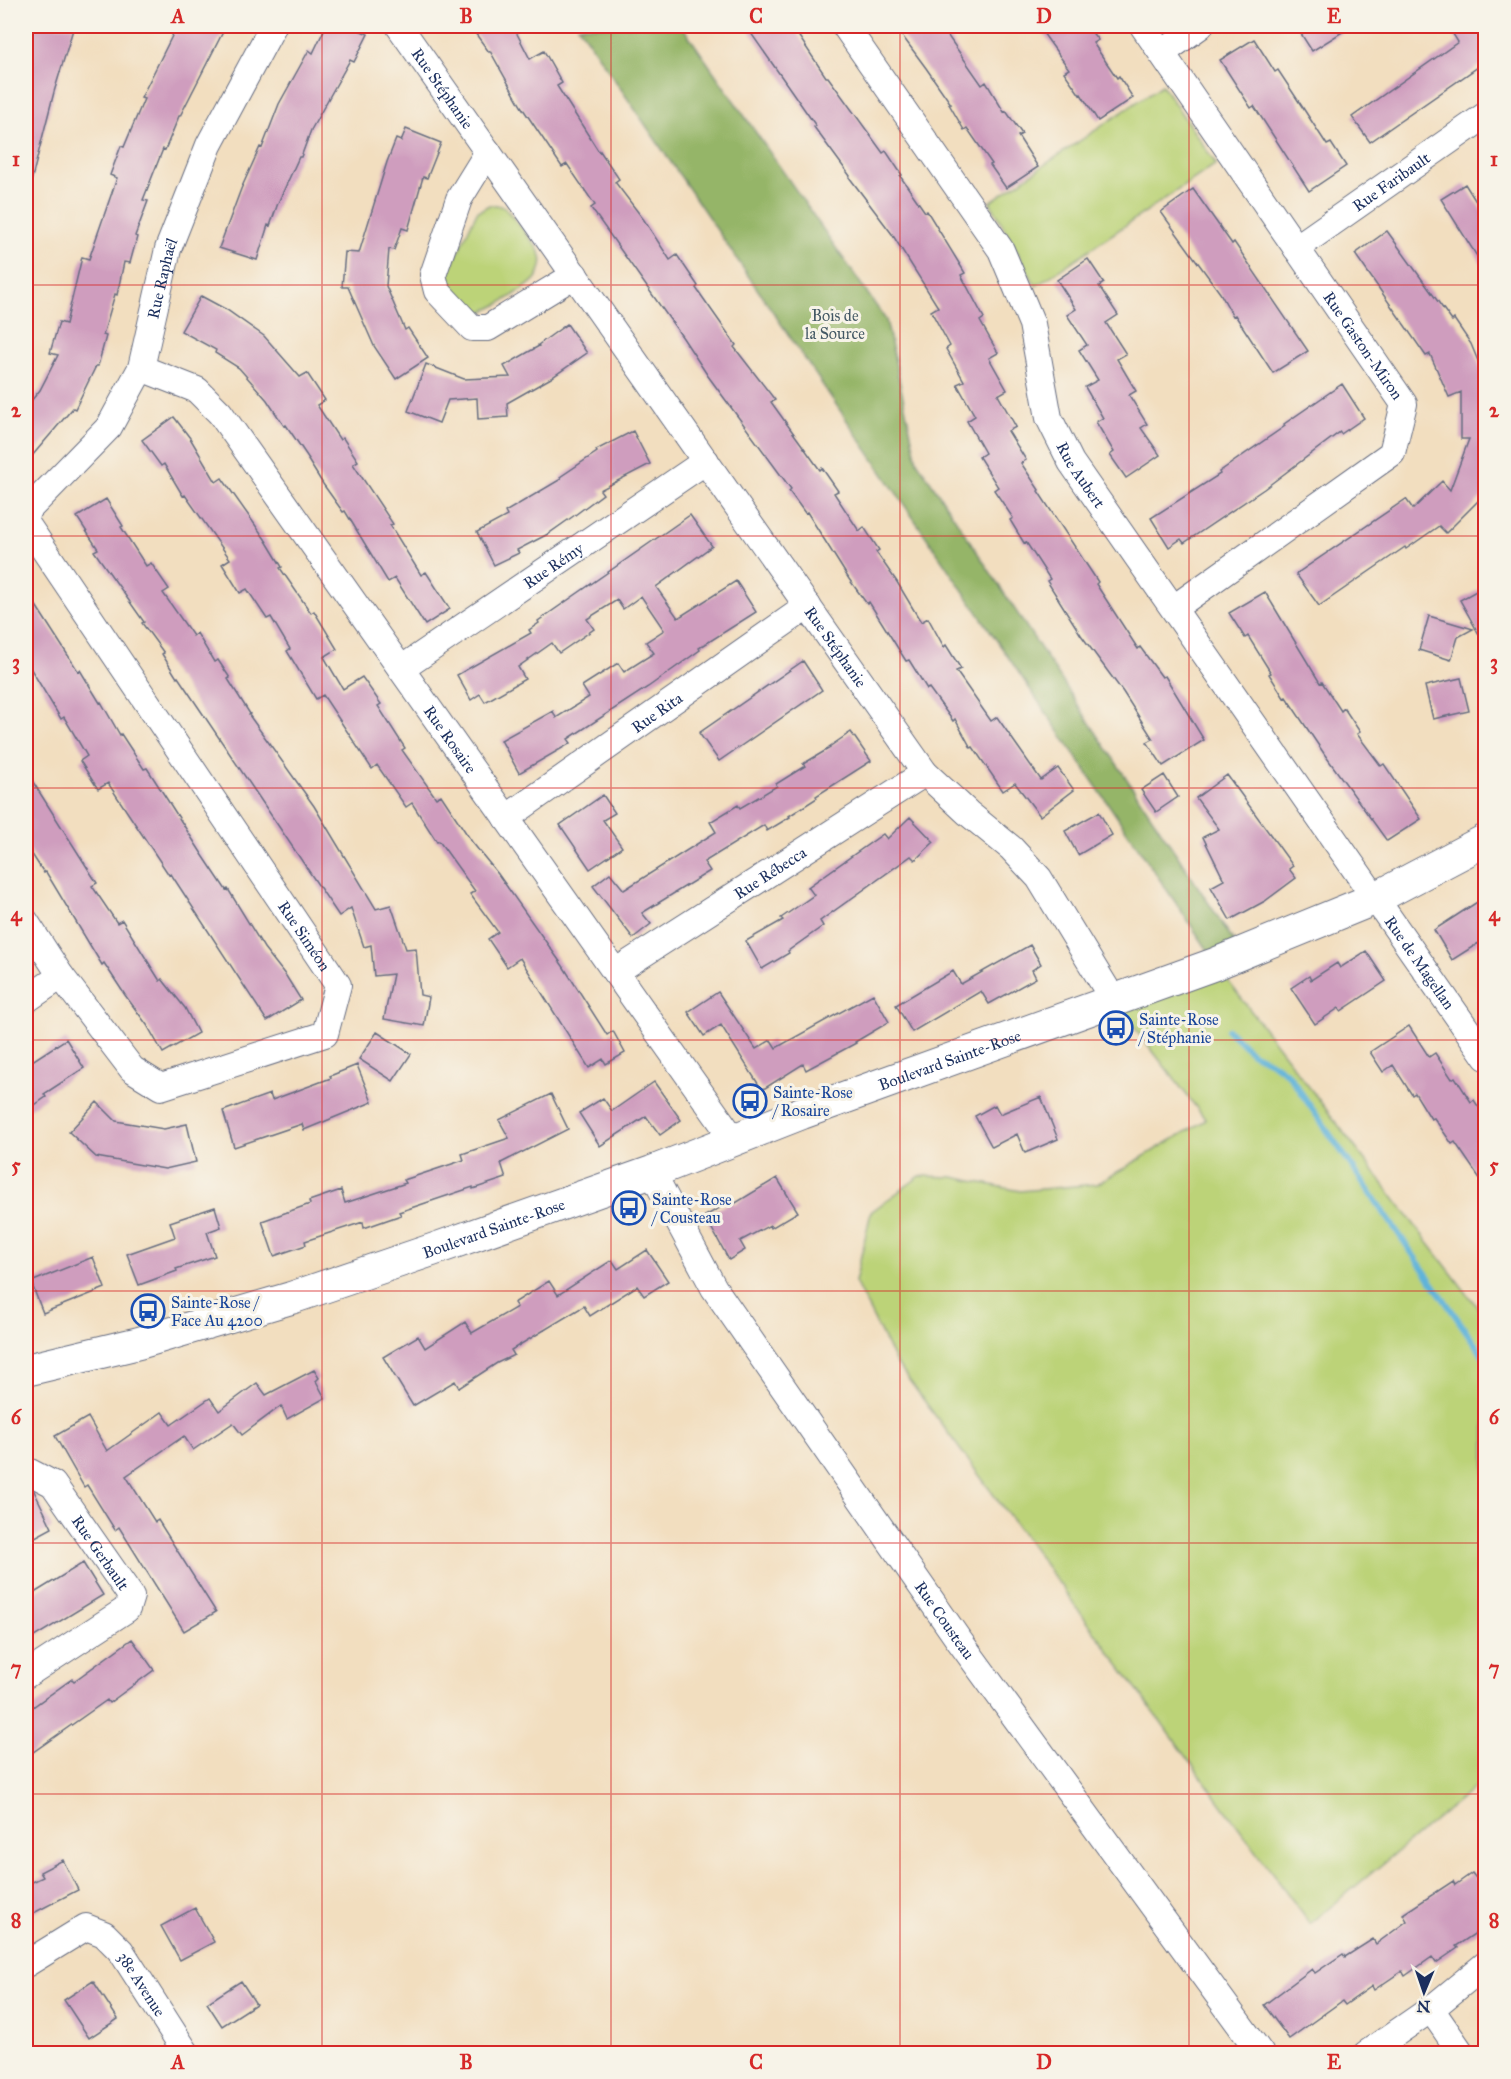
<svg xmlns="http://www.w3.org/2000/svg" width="1511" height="2079" viewBox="0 0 1511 2079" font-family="'IM FELL Great Primer',serif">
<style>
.green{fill:#bcd378;stroke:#6c816b;stroke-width:1.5}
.forest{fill:#95b568;stroke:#587263;stroke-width:1.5}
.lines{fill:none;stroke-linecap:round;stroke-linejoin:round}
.stream{stroke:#5eb3da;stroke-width:6}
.building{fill:#cf9dbe}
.minor-casing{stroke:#666c80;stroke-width:28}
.tertiary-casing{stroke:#666c80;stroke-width:34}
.minor{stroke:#fff;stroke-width:26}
.tertiary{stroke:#fff;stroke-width:32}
.grid{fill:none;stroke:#d62828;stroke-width:1.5;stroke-opacity:0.55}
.labels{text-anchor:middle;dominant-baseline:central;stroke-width:6;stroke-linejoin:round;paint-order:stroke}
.street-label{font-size:16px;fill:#1b2f5e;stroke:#f7f3e8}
.park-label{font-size:16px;fill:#435864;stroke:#f7f3e8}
.transit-label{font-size:16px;fill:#164399;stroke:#f7f3e8;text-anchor:start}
.neatline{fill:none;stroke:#d62828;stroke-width:2}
.grid-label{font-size:20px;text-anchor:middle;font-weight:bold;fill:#d62828}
</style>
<rect width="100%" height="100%" fill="#f7f3e8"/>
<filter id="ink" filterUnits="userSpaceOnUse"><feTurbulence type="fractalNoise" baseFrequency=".0167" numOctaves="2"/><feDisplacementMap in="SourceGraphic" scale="12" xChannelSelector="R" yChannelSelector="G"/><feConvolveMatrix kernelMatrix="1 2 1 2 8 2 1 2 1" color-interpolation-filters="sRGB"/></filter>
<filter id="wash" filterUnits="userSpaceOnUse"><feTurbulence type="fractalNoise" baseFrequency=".008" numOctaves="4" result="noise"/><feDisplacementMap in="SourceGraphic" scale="24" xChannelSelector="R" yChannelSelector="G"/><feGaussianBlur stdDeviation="1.35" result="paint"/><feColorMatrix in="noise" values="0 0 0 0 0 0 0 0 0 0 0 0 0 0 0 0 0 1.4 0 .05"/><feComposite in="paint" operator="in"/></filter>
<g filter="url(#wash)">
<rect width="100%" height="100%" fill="#f2debf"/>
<path class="green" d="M1162,85L1216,164L1036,286L990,202Z
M489,205H497L505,208C512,217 539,247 541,256C543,263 540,272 536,278C530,286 486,314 477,312C463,310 449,286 448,273L477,212Z
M1215,964L1485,1317V1779L1310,1924L895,1361L855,1282L871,1212L920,1176L953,1177L1020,1191L1097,1184L1206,1120L1114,1001Z"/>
<path class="forest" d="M578,26H682L886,320L917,461L1241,952L1216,962Z"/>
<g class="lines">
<path class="stream" d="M1228,1030L1252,1053L1273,1063L1288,1074L1486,1360"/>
</g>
<g id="blocks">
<path class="building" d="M33,26H74L54,92L31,182L26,181V52Z
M177,26H226L180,116H179L165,150L163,149L143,200L148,201L135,236L137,237L130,263L124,262L117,295L115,294L103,335L106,336L98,366H96L75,409L73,408L26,463V407L40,390L58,355L50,353L59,322L66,324L82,257L89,259L117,178L110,175L121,146L124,147L144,99L141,98Z
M326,26H350L368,34L354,62L350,60L311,130L301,157H299L278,203L270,226L268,225L257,260L219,248L241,189L260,147L262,148L279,104L309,50L313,53Z
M470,26H513L530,59L544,51L562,83L557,86L599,152L600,151L619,179L615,182L644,220L670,260L677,255L698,286L696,288L736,345L734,347L775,400L771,402L820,470L822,468L838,491L834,493L859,531L864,527L879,550L876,552L897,582L921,622L928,618L944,647L946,645L961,669L956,671L991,721L997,717L1041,780L1058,768L1074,790L1040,816L1015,783L1003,791L973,747L971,748L955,719L953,721L929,688L927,689L909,660L906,661L869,602L867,604L849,579L807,512L805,513L789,491L791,489L708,376L683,338L591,208L595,205L567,164L562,167L521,106L490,51L489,52Z
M746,26H792L826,77H828L883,153L886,151L902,175L900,176L925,212L927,211L965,273L961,275L984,318L980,321L998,353L989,358L1007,390L998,395L1016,427L1008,431L1026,460L1021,463L1039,490L1038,491L1098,582L1096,584L1138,649L1140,647L1162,677L1165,676L1204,740L1163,766L1147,742L1153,739L1123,692L1081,635L1047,581L1050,579L1026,542L1024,543L1010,520L1013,518L994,490L998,487L979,457L985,453L967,421L975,416L957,384L964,381L946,349L950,346L931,311L938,307L892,234L849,177L850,176L814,127L816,126Z
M895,26H941L982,85L986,82L1004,112L1006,111L1022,134L1018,136L1038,167L1006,188L990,165L992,164L967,128L964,130L949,104H951L926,68Z
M1038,26H1087L1098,40L1093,43L1117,78L1119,76L1133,98L1098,121L1081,94L1080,95L1064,72L1069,69Z
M1296,26H1352L1312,51Z
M1467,26H1479L1485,36V62L1370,142L1352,117L1458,42L1453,34Z
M1254,39L1275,72L1278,70L1303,108L1327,145L1331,143L1346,166L1309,191L1254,106L1251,108L1220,60Z
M406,129L441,143L427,178L423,177L408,230L402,228L394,250L389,249L386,286L405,330L408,328L428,358L396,379L374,346L348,287H342L345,252L359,253L387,162L396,139L401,141Z
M1465,184L1485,216V269L1441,199Z
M1193,189L1232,244L1234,242L1308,351L1273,373L1235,315L1233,316L1220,293L1161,212Z
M1387,231L1452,321L1454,319L1471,344L1485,378V494L1446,533L1439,526L1406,549L1405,547L1319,606L1296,574L1406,499L1413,509L1442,481L1450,490L1469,439H1461V392L1449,397L1430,354L1426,356L1355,254Z
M1088,259L1104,283L1099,286L1118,315L1106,323L1126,354L1117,359L1136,391L1129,395L1147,424L1141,428L1160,455L1126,478L1110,455L1114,452L1096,422L1103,418L1085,387L1098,380L1079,350L1087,345L1067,315L1076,309L1057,280Z
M201,296L227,310L264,336L300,377L307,373L325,400L317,405L340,440L343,438L358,461L353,464L393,524L390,525L421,575L426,572L450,609L425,625L395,578L388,582L345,511L343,512L323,484L308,460L309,459L286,425L284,426L267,400L239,368L215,353L216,350L181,331Z
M567,324L587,353L551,378L507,403L508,417L478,419L477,398L448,400L439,423L408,411L426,364L464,379L510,377L504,366L539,346L538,345Z
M1342,384L1364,418L1341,434L1340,432L1264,489L1184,543L1181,539L1169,547L1151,518L1220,474L1219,472L1285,426L1284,424Z
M174,417L190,438L216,482L222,478L265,539L282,567L280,568L311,613L314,611L337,649L324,657L343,689L362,677L381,704L378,706L405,748L402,750L436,798L441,795L472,842L498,874L563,966L607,1035L613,1031L625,1053L606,1064L603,1059L589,1068L520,958L507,967L488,939L498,932L470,894L475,891L439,841L437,842L412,803L406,807L377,765L372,769L323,695L316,699L287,651L290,649L271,617L267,619L247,589L240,593L222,564L230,559L185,495L183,496L164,464L161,466L142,440Z
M633,431L650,464L600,490L603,494L575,515L548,534L517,550L519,553L494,565L477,532L507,516L505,512L561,479L560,477L597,452L596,450Z
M106,499L123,526L121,527L146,566L151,563L169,589L163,593L193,636L197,633L214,662L218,660L230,678L228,679L250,714L249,715L314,806L376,909L391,905L406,949L416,948L420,995L429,997L424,1026L384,1019L393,974L374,976L371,945L364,947L351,908L339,916L178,677L177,678L162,654L164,653L142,623L144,622L94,551L98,549L77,517Z
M690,515L712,546L656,587L678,618L736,581L756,612L699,648L700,650L648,687L568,739L571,743L519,773L501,740L553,711L556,718L589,697L582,686L618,663L624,672L654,653L646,642L664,630L641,596L623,609L617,600L587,619L594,629L559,653L552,643L518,667L525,679L485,702L480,694L471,700L457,675L531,633L529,630L539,623L538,621Z
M1485,586V645L1460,600Z
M26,590L78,671L80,670L100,703L101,702L120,735L121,734L144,769L147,768L202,854L226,890L228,889L264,948L286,976L301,1000L267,1021L171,874L169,875L108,783L98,789L80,761L87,756L64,717L61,719L26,661Z
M1265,592L1320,683L1322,682L1341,711L1344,708L1360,732L1357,734L1381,766L1384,764L1421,819L1387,841L1325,755L1286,697L1284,698L1269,674L1271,673L1248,636L1245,638L1229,613Z
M1429,616L1473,629L1458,637L1451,660L1419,650Z
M803,661L822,690L719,761L699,733Z
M1461,678L1469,711L1433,719L1425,686Z
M851,732L871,761L816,796L817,798L789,816L790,817L767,831L764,825L704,862L710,871L642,913L651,924L633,938L593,886L610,873L624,890L716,832L710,822L738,805L740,808L777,786L776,784L805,766L803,764L830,748L829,747Z
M26,771L97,883L92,886L117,923L122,920L160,981L162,979L185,1008L198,1033L163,1053L147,1025L125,995L104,963L102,965L46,872L44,873L26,845Z
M1164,775L1178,797L1156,812L1141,790Z
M1227,775L1293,866L1289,869L1296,878L1265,901L1230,920L1211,887L1224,880L1203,837L1219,829L1196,798Z
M603,795L615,813L603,820L622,847L590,869L560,825Z
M1099,812L1112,835L1078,855L1065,831Z
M910,817L934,842L915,860L911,856L820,921L823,926L788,951L789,953L762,969L746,941L783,920L781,918L814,895L808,887L883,834L887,839Z
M1485,897V939L1452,960L1434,930Z
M1030,945L1041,964L1032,970L1036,978L989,1004L981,991L912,1032L896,1005L953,971L961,984Z
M1366,951L1386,981L1341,1011L1339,1008L1315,1024L1291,988L1309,976L1311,980L1337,963L1340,968Z
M718,992L756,1049L771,1040L776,1048L873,994L889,1022L855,1042L856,1043L806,1070L803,1064L762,1090L721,1025L704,1036L688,1012Z
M1409,1026L1429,1057L1435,1053L1452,1079L1455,1077L1471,1102L1474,1100L1485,1117V1186L1455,1142L1452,1144L1434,1118L1431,1119L1415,1093L1412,1095L1393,1065L1383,1072L1370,1052Z
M377,1032L411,1054L393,1081L359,1059Z
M66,1039L84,1068L44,1094L46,1097L26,1111V1065Z
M357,1065L372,1102L304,1130L302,1124L234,1147L223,1111L270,1094L272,1100L331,1078L330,1076Z
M654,1082L681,1120L660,1135L646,1116L600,1146L579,1113L603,1098L612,1111Z
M551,1094L568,1129L501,1163L506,1178L473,1189V1187L399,1212L401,1215L364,1228L363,1222L305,1241L306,1245L274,1256L262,1221L310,1204L309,1201L341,1190L345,1203L406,1183L404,1180L464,1160L462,1154L509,1138L499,1120Z
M1041,1097L1058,1139L1025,1153L1017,1134L992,1147L975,1116L995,1105L1000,1114Z
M97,1102L116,1121L164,1129L187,1124L196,1162L165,1169L96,1157L69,1132Z
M777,1178L798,1212L771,1228L770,1225L740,1241L745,1250L729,1260L705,1216L732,1201L734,1204Z
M215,1207L221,1227L207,1232L215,1256L176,1269L177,1271L139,1285L127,1254L175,1237L170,1222Z
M647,1250L668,1281L644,1296L637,1286L590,1316L584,1306L511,1350L514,1355L497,1363L459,1388L455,1381L413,1406L383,1357L418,1336L425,1348L465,1322L472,1333L517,1307L514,1303L549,1281L558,1295L612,1260L618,1269Z
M93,1257L105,1288L43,1313L31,1282Z
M314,1370L319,1378L316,1381L325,1398L287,1419L281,1406L242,1435L233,1423L193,1450L184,1436L126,1476L155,1522L158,1520L216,1612L184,1631L119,1527L115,1530L87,1485L84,1487L55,1436L88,1417L107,1451L162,1412L171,1425L210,1398L219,1411L257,1383L266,1395Z
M26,1487L34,1491L52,1528L26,1542Z
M83,1563L103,1595L26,1642V1598Z
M132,1639L154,1670L109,1703L107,1700L26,1757V1712L72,1679L74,1681Z
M63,1860L78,1890L26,1917V1885L43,1877L40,1872Z
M1472,1873L1478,1881L1485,1876V1927L1456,1946L1458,1948L1436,1963L1432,1957L1405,1976L1402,1971L1374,1990L1372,1986L1345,2005L1342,2001L1289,2039L1264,2005L1312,1969L1315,1973L1343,1954L1345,1957L1373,1939L1376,1944L1407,1921L1403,1914L1453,1881L1455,1885Z
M195,1908L214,1942L180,1960L161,1926Z
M93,1981L118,2019L89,2038L64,2000Z
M241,1981L256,2004L222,2026L207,2003Z"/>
</g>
</g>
<g filter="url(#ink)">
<use href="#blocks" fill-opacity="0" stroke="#666c80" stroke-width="1.5"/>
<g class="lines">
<g class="minor-casing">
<g id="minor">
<path id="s1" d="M399,26L925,773L968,813L1011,848L1039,878L1114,1001"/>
<path id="s2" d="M845,26L1001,250L1032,324L1049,418L1071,462L1486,1057"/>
<path id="s3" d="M1143,26L1404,404L1392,453L1174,608"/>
<path d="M1162,53L1200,26"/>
<path d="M488,152L459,199L433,275L437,291L472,328H488L575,275"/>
<path id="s4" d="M1296,248L1486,115"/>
<path id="s5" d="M141,368L197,390L220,413L734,1140"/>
<path id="s6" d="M26,512L109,427L141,368L168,249L209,145L273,26"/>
<path id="s7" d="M26,523L338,985L325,1034L161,1087L132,1069L61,976L26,922"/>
<path id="s8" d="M401,669L706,461"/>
<path id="s9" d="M506,818L808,606"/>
<path id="s10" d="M615,972L925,773"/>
<path d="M26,1000L61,976"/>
<path id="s11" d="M652,1172L714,1288L958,1639L1261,2054"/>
<path id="s12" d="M26,1470L53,1484L131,1596L127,1609L26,1675"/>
<path id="s13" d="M26,1964L86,1927L104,1934L121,1951L187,2054"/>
<path d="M1431,2009L1462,2054"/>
<path d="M1366,2054L1431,2009L1486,1964"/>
</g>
</g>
<g class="tertiary-casing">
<g id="tertiary">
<path id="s14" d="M26,1370L139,1343L291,1298L432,1250L652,1172L802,1113L1215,964L1374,899L1486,840"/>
</g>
</g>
<use href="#minor" class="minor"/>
<use href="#tertiary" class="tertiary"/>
</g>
</g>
<path class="grid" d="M322,26V2054M611,26V2054M900,26V2054M1189,26V2054M26,285H1486M26,536H1486M26,788H1486M26,1040H1486M26,1291H1486M26,1543H1486M26,1794H1486"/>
<defs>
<g id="bus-ring" transform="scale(1.725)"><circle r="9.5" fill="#f7f3e8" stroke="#1a4fb4" stroke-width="1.5"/><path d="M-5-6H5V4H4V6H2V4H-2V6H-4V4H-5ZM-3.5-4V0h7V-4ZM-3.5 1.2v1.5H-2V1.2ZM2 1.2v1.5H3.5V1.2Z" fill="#1a4fb4"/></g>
</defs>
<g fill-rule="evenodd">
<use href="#bus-ring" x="1116" y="1028"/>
<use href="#bus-ring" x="750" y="1101"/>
<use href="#bus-ring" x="629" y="1208"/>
<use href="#bus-ring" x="148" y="1311"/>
</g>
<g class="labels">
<g class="street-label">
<text stroke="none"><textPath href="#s1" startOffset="76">Rue Stéphanie</textPath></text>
<text stroke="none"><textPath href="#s4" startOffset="116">Rue Faribault</textPath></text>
<text stroke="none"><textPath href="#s6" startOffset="278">Rue Raphaël</textPath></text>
<text stroke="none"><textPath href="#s3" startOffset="388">Rue Gaston-Miron</textPath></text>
<text stroke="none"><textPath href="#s2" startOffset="514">Rue Aubert</textPath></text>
<text stroke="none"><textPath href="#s8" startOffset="184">Rue Rémy</textPath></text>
<text stroke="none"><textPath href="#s1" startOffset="759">Rue Stéphanie</textPath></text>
<text stroke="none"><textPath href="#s9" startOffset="184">Rue Rita</textPath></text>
<text stroke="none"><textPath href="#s5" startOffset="492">Rue Rosaire</textPath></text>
<text stroke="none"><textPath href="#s10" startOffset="184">Rue Rébecca</textPath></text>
<text stroke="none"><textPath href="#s7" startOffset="498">Rue Siméon</textPath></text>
<text stroke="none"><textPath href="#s2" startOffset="1108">Rue de Magellan</textPath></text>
<text stroke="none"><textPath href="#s14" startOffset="975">Boulevard Sainte-Rose</textPath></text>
<text stroke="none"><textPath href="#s14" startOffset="489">Boulevard Sainte-Rose</textPath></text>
<text stroke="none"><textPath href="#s12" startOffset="114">Rue Gerbault</textPath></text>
<text stroke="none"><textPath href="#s11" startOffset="536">Rue Cousteau</textPath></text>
<text stroke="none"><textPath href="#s13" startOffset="153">38e Avenue</textPath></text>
</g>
<g class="park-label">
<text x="835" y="315">Bois de<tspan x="835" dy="18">la Source</tspan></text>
</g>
<g class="transit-label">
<text x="1139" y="1019">Sainte-Rose<tspan x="1139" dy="18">/ Stéphanie</tspan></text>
<text x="773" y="1092">Sainte-Rose<tspan x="773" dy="18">/ Rosaire</tspan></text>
<text x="652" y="1199">Sainte-Rose<tspan x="652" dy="18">/ Cousteau</tspan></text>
<text x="171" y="1302">Sainte-Rose /<tspan x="171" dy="18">Face Au 4200</tspan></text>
</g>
</g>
<rect width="1511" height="2079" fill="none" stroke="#f7f3e8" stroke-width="66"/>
<g transform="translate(1424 1992) rotate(182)" stroke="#f7f3e8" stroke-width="4.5" paint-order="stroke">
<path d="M0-4.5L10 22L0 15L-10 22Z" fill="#1b2f5e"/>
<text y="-9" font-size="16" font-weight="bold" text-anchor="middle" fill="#1b2f5e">N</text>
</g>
<rect x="33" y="33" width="1445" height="2013" class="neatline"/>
<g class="grid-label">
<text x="178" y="23">A</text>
<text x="466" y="23">B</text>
<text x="756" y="23">C</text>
<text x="1044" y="23">D</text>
<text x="1334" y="23">E</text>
<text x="16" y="166">1</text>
<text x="1494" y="166">1</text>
<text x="16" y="417">2</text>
<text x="1494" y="417">2</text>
<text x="16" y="669">3</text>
<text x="1494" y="669">3</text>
<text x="16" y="921">4</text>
<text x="1494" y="921">4</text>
<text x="16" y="1172">5</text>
<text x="1494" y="1172">5</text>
<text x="16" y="1424">6</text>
<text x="1494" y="1424">6</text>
<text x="16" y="1675">7</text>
<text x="1494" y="1675">7</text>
<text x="16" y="1927">8</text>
<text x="1494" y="1927">8</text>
<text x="178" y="2069">A</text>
<text x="466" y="2069">B</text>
<text x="756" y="2069">C</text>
<text x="1044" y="2069">D</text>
<text x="1334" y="2069">E</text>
</g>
</svg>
